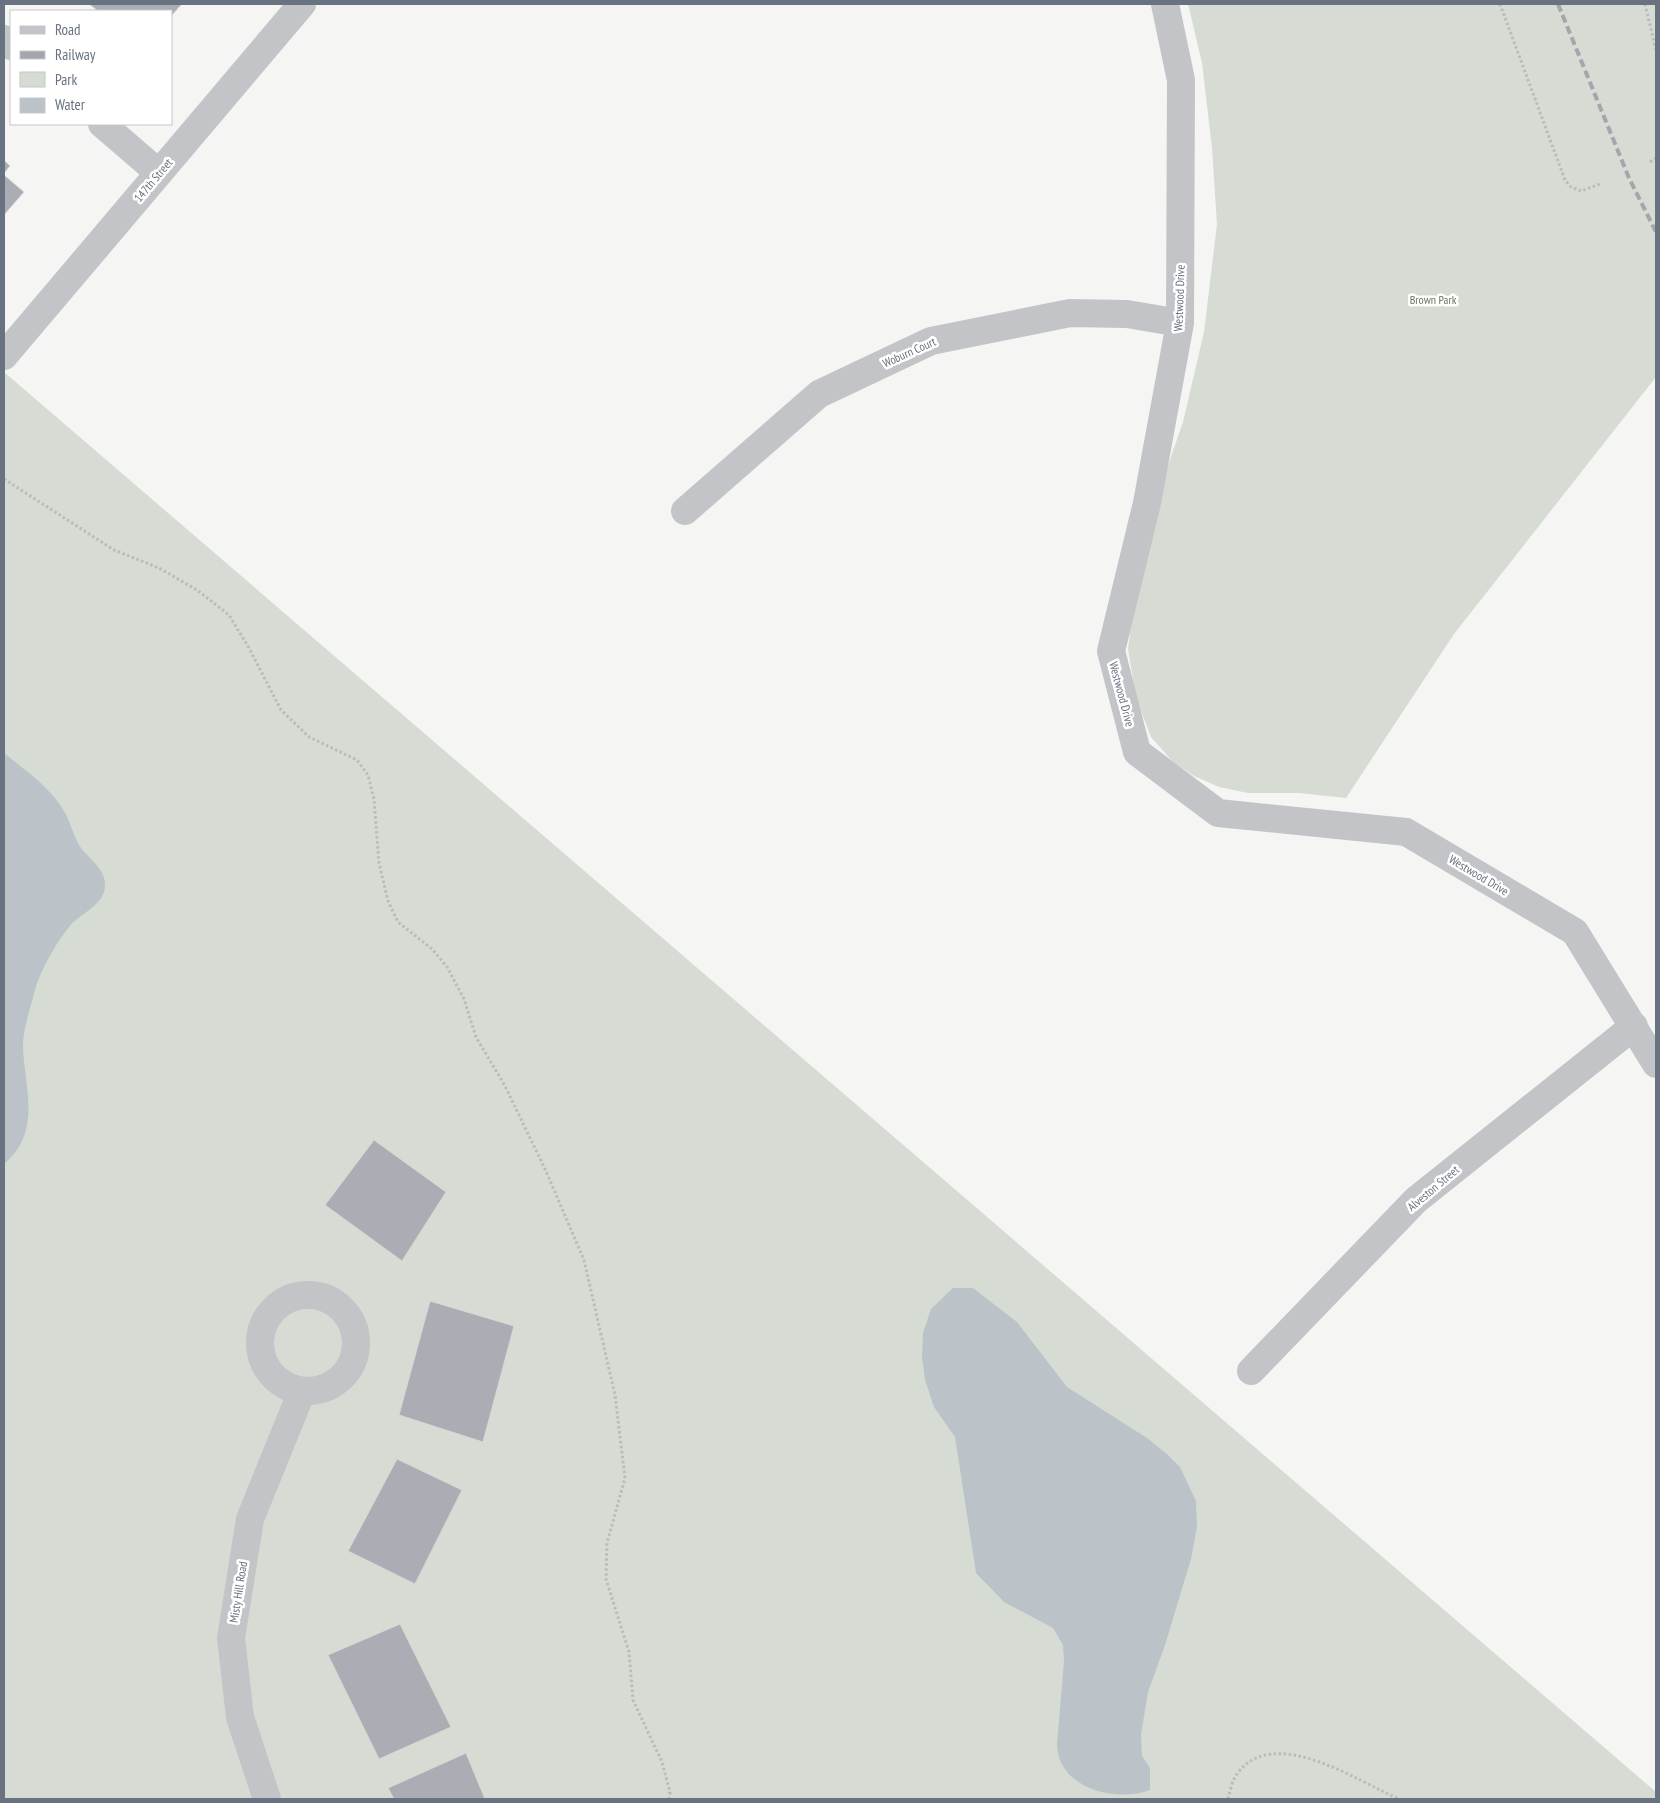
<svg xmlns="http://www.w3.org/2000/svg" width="1660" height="1803" viewBox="0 0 1660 1803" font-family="'PT Sans Narrow',sans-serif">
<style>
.green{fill:#d6dcd4}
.water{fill:#bbc3c8}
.building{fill:#aaaeb4;stroke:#d7d7d5}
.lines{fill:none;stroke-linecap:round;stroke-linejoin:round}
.path{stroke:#b9bbbe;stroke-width:3;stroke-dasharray:2.5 2.5;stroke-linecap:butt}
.street{stroke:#c2c4c7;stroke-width:28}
.rail{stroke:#a3a7ac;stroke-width:4;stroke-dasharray:8 4;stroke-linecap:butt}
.labels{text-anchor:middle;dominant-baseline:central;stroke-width:5;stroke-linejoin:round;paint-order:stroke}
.street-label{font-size:12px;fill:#687280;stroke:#fff}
.park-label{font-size:12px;fill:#677866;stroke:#fff}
</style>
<rect width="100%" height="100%" fill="#f5f5f3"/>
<path class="green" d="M1188,4H1656V377L1454,634L1346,798L1299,793H1248L1219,787L1194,776L1173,762L1151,737L1136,698L1128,649L1135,593L1148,523L1183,422L1204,332L1217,224L1212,148L1202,63Z
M4,372L1656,1792V1799H4Z"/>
<path class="water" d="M4,753C26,771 49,786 64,811C70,821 73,834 79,845C88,859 106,868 105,886C104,906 80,913 69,927C56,943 38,975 34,994C30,1009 24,1027 23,1043C23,1086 44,1130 4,1164Z
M953,1288H973L1017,1322L1067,1387L1147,1438L1167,1454L1180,1467L1196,1501L1197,1527L1191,1559L1165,1645L1148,1692L1141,1735L1142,1756L1150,1768V1790C1115,1803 1058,1788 1057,1745L1064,1661L1063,1645L1053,1628L1004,1602L976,1573L955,1437L934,1407L925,1380L922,1357L923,1333L931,1309Z"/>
<path class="building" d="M89,4H182L171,16V11H98Z
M4,160L10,166L4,173Z
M4,175L24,192L4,215Z
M374,1140L446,1192L402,1261L325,1205Z
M430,1301L514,1326L483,1442L399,1415Z
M397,1459L462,1490L415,1584L348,1551Z
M400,1624L451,1727L379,1759L328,1655Z
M466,1753L485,1799H394L388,1788Z"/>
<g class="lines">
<path class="path" d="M1500,4L1565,180L1571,187L1581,191L1600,184
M1645,4L1656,50
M1650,162L1656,158
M4,479L114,550L159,568L197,590L229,615L249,648L281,710L309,737L357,760L368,775L374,799L379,863L388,901L398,922L432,949L447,967L464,999L476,1037L505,1086L545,1169L584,1260L615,1395L625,1478L607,1543L606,1579L629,1652L633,1700L662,1762L670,1792L669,1799
M1228,1799C1230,1792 1232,1780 1237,1774C1273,1723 1359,1782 1399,1799"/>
<path class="street" d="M1165,4L1181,80L1180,323L1147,503L1111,651L1137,752L1218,813L1406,832L1575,932L1656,1064
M4,39L11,46
M102,124L159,173
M4,356L302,4
M685,511L819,394L931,341L1070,313L1127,314L1180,323
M260 1343a48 48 0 1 1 96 0a48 48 0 1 1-96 0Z
M1251,1371L1416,1200L1634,1026
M267,1799L240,1717L231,1638L250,1519L302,1391"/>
<path class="rail" d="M1558,4L1629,178L1656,232"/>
</g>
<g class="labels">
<g class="street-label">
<text transform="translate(153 180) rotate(-50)">147th Street</text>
<text transform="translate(1179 298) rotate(-88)">Westwood Drive</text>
<text transform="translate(909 352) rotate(-24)">Woburn Court</text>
<text transform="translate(1122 694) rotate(75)">Westwood Drive</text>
<text transform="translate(1479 875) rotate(31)">Westwood Drive</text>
<text transform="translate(1433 1188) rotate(-40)">Alveston Street</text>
<text transform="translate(238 1592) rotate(-81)">Misty Hill Road</text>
</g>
<g class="park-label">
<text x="1433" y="299">Brown Park</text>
</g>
</g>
<rect width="1660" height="1803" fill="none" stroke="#687280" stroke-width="10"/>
<rect x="10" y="10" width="162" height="115" fill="#ffffff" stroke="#c3c7cc"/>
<rect x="20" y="26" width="25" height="8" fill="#c2c4c7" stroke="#c3c7cc"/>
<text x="55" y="35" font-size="15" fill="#687280">Road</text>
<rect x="20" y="51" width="25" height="8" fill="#a3a7ac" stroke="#c3c7cc"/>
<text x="55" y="60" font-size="15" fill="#687280">Railway</text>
<rect x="20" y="72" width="25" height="15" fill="#d6dcd4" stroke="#c3c7cc"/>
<text x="55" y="85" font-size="15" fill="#687280">Park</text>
<rect x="20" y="98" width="25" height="15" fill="#bbc3c8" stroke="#c3c7cc"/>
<text x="55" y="110" font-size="15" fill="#687280">Water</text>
</svg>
